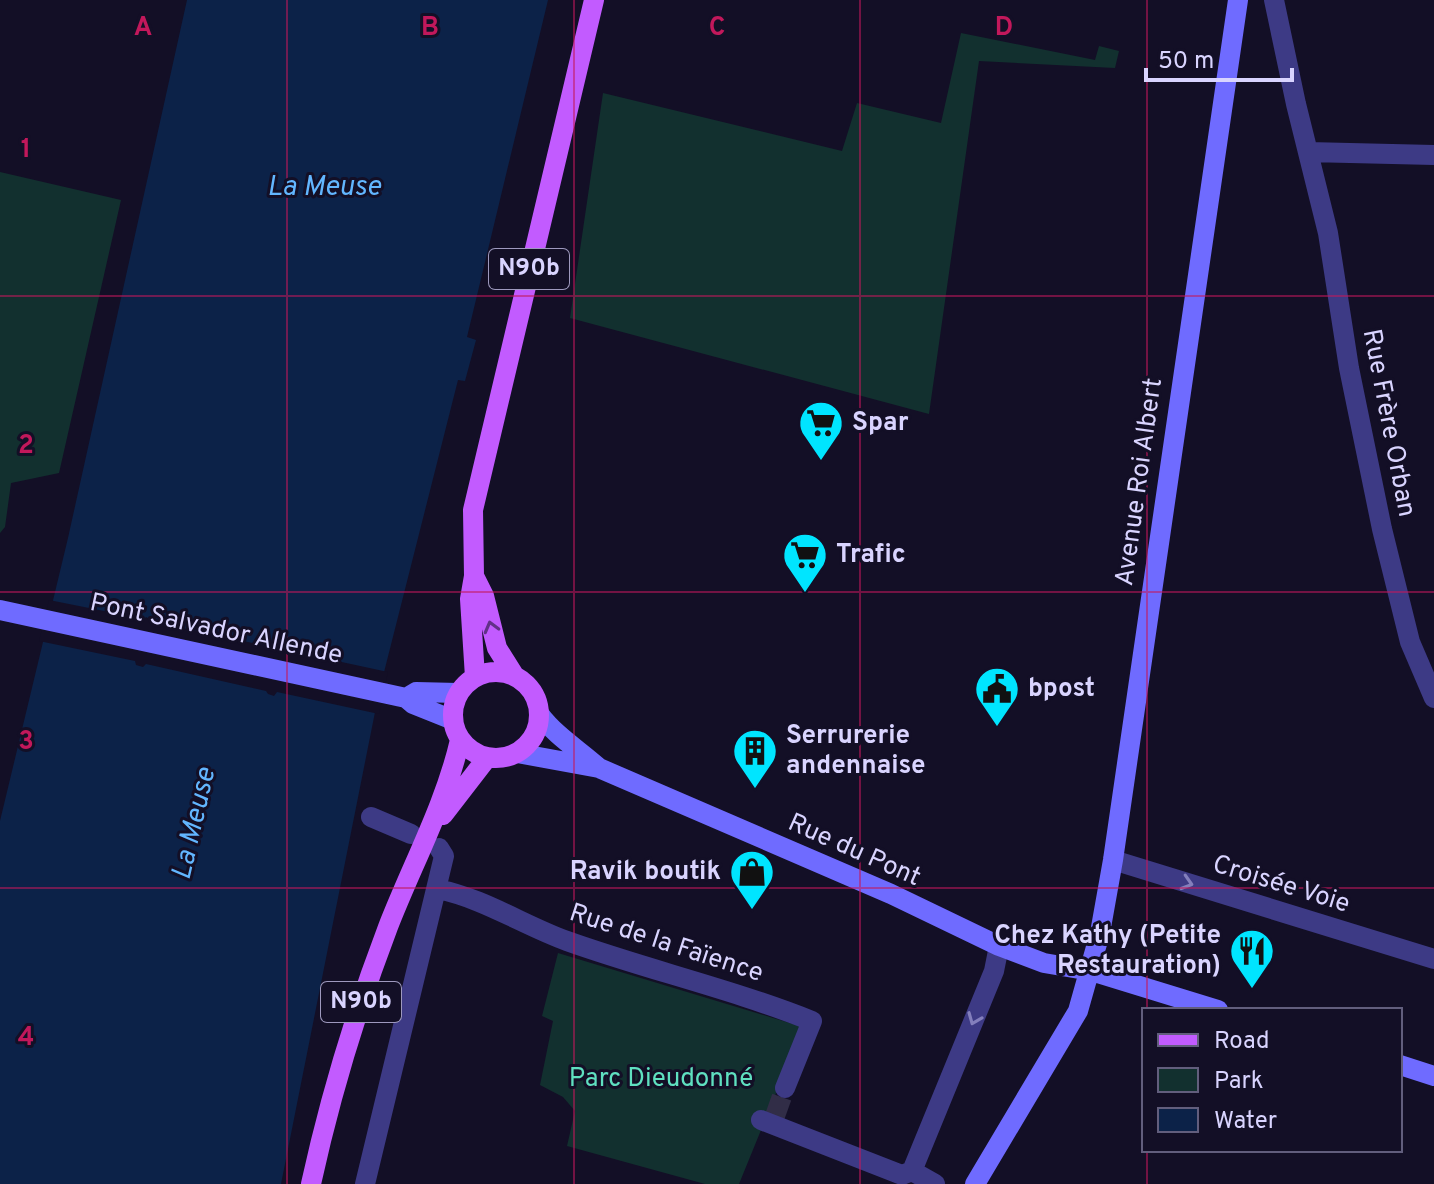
<svg xmlns="http://www.w3.org/2000/svg" width="1434" height="1184" viewBox="0 0 1434 1184" font-family="Overpass,sans-serif">
<style>
.green{fill:#12302f}
.water{fill:#0c2248}
.pier{fill:#130f26}
.lines{fill:none;stroke-linecap:round;stroke-linejoin:round}
.street-tunnel{stroke:#312d47;stroke-width:20;stroke-dasharray:20 10;stroke-linecap:butt}
.street{stroke:#3d3a85;stroke-width:20}
.secondary{stroke:#6f6bff;stroke-width:20}
.primary{stroke:#c25bff;stroke-width:20}
.oneway{stroke:#623188}
.oneway2{stroke:#837fbc}
.grid{fill:none;stroke:#c2185b;stroke-width:2;stroke-opacity:0.55}
.labels{text-anchor:middle;dominant-baseline:central;stroke-width:6;stroke-linejoin:round;paint-order:stroke}
.shield{fill:#130f26;stroke:#9e99be;stroke-width:2}
.shield-label{font-size:24px;font-weight:bold;fill:#d9d4ff}
.poi-label{font-size:26px;font-weight:bold;fill:#d9d4ff;stroke:#130f26;text-anchor:start}
.street-label{font-size:26px;fill:#d9d4ff;stroke:#130f26}
.park-label{font-size:26px;fill:#5fe0c0;stroke:#130f26}
.water-label{font-size:28px;font-style:italic;fill:#62b6ff;stroke:#130f26}
.grid-label{font-size:26px;text-anchor:middle;font-weight:bold;fill:#c2185b;stroke:#130f26;stroke-width:6;stroke-linejoin:round;paint-order:stroke}
</style>
<rect width="100%" height="100%" fill="#130f26"/>
<path class="green" d="M961,33L1095,60L1099,46L1119,51L1115,68L979,61L929,414L570,318L603,93L842,151L857,103L941,123Z
M0,172L121,200L59,473L11,483L5,527L0,533Z
M558,953L803,1027L739,1184H705L567,1146L575,1111L563,1097L540,1085L553,1021L542,1016Z"/>
<path class="water" d="M187,0H548L467,337L476,340L465,381L458,380L379,692L281,1184H0V821L68,538Z"/>
<path class="pier" d="M49,600L144,619L146,617L155,622L276,648L285,647L286,650L388,672L379,714L277,692L274,696L268,694L266,691L146,664L143,667L136,665L135,661L39,641Z"/>
<g class="lines">
<path class="street-tunnel" d="M775,1116L785,1088"/>
<path class="street" d="M1274,0L1296,104L1328,233L1349,368L1382,529L1410,642L1434,698
M1308,152L1434,155
M371,817L411,834
M1113,860L1434,959
M437,889C483,898 523,925 567,941C648,970 732,989 812,1021L785,1088
M761,1120L902,1175L912,1171
M365,1184L444,856L439,848
M935,1184L912,1171L994,971L999,946"/>
<path class="secondary" d="M0,610L406,698L413,704L453,720
M406,698L416,692L458,693
M540,715C556,736 579,750 599,768
M517,753L599,768L891,894L999,946L1044,963L1091,971L1218,1010
M1400,1065L1434,1076
M975,1184L1078,1011L1100,933L1113,860L1238,0"/>
<path class="primary" d="M474,576L484,596L497,648L514,675
M453 715a43 43 0 1 1 86 0a43 43 0 1 1-86 0Z
M475,677L470,599L474,576L473,510L594,0
M443,815L487,758
M311,1184C330,1097 356,1011 388,927C412,865 445,805 460,740"/>
</g>
<defs><path id="oneway-chevron" d="M-2-3.5L2.5 0L-2 3.5" fill="none" stroke-width="1.6" stroke-linecap="round" stroke-linejoin="round" transform="scale(2)"/></defs>
<use class="oneway" href="#oneway-chevron" transform="translate(491 627) rotate(-105)"/>
<g class="oneway2">
<use href="#oneway-chevron" transform="translate(1187 883) rotate(17)"/>
<use href="#oneway-chevron" transform="translate(974 1019) rotate(112)"/>
</g>
<path class="grid" d="M287,0V1184M574,0V1184M860,0V1184M1147,0V1010M0,296H1434M0,592H1434M0,888H1434M1147,1150V1184"/>
<defs>
<g id="supermarket-pin" transform="scale(2.3)"><path d="M0 17L-7.5 6A9.5 9.5 0 1 1 7.5 6Z" fill="#00e5ff" stroke="#130f26"/><path d="M-6-5.5h2.5l.6 2H6L4.5 2H-2.5L-4.4-4H-6ZM-1.5 3.2a1.3 1.3 0 1 0 .1 0ZM3 3.2a1.3 1.3 0 1 0 .1 0Z" fill="#111"/></g>
<g id="civic-pin" transform="scale(2.3)"><path d="M0 17L-7.5 6A9.5 9.5 0 1 1 7.5 6Z" fill="#00e5ff" stroke="#130f26"/><path d="M-.6-6.5H3V-4.5H.6V-3L4-1V1h2V6H-6V1h2V-1L-.6-3ZM-1.2 2.5V6h2.4V2.5Z" fill="#111"/></g>
<g id="building-pin" transform="scale(2.3)"><path d="M0 17L-7.5 6A9.5 9.5 0 1 1 7.5 6Z" fill="#00e5ff" stroke="#130f26"/><path d="M-4-6H4V6H1V3H-1V6H-4ZM-2.5-4.3h1.7v1.8h-1.7ZM.8-4.3h1.7v1.8H.8ZM-2.5-1h1.7V.8h-1.7ZM.8-1h1.7V.8H.8Z" fill="#111"/></g>
<g id="shop-pin" transform="scale(2.3)"><path d="M0 17L-7.5 6A9.5 9.5 0 1 1 7.5 6Z" fill="#00e5ff" stroke="#130f26"/><path d="M-5-2.5h2.3a2.7 3.5 0 0 1 5.4 0H5L5.5 6h-11ZM-1.5-2.5h3a1.5 2.3 0 0 0-3 0Z" fill="#111"/></g>
<g id="restaurant-pin" transform="scale(2.3)"><path d="M0 17L-7.5 6A9.5 9.5 0 1 1 7.5 6Z" fill="#00e5ff" stroke="#130f26"/><path d="M-5-6h1v4h1v-4h1v4h1v-4h1v5L-1.5 .5V6h-2V.5L-5-1ZM5-6V6H3V1.5H1.5Q1.5-4 5-6Z" fill="#111"/></g>
</defs>
<g fill-rule="evenodd">
<use href="#supermarket-pin" x="821" y="423"/>
<use href="#supermarket-pin" x="805" y="555"/>
<use href="#civic-pin" x="997" y="689"/>
<use href="#building-pin" x="755" y="751"/>
<use href="#shop-pin" x="752" y="872"/>
<use href="#restaurant-pin" x="1252" y="951"/>
</g>
<g class="labels">
<g class="shield">
<rect x="489" y="249" width="80" height="40" rx="6"/>
<rect x="321" y="982" width="80" height="40" rx="6"/>
</g>
<g class="shield-label">
<text x="529" y="269">N90b</text>
<text x="361" y="1002">N90b</text>
</g>
<g class="poi-label">
<text x="852" y="423">Spar</text>
<text x="836" y="555">Trafic</text>
<text x="1028" y="689">bpost</text>
<text x="786" y="736">Serrurerie<tspan x="786" dy="30">andennaise</tspan></text>
<text x="721" y="872" text-anchor="end">Ravik boutik</text>
<text x="1221" y="936" text-anchor="end">Chez Kathy (Petite<tspan x="1221" dy="30">Restauration)</tspan></text>
</g>
<g class="street-label">
<text transform="translate(1388 423) rotate(79)">Rue Frère Orban</text>
<text transform="translate(1140 482) rotate(-82)">Avenue Roi Albert</text>
<text transform="translate(216 630) rotate(12)">Pont Salvador Allende</text>
<text transform="translate(854 851) rotate(24)">Rue du Pont</text>
<text transform="translate(1281 885) rotate(17)">Croisée Voie</text>
<text transform="translate(666 944) rotate(18)">Rue de la Faïence</text>
</g>
<g class="park-label">
<text x="661" y="1079">Parc Dieudonné</text>
</g>
<g class="water-label">
<text x="324" y="188">La Meuse</text>
<text transform="translate(195 824) rotate(-77)">La Meuse</text>
</g>
</g>
<g class="grid-label">
<text x="143" y="35">A</text>
<text x="430" y="35">B</text>
<text x="717" y="35">C</text>
<text x="1004" y="35">D</text>
<text x="26" y="157">1</text>
<text x="26" y="453">2</text>
<text x="26" y="749">3</text>
<text x="26" y="1045">4</text>
</g>
<rect x="1142" y="1008" width="260" height="144" fill="#130f26" stroke="#625e7d" stroke-width="2"/>
<rect x="1158" y="1034" width="40" height="12" fill="#c25bff" stroke="#625e7d" stroke-width="2"/>
<text x="1214" y="1048" font-size="24" fill="#d9d4ff">Road</text>
<rect x="1158" y="1068" width="40" height="24" fill="#12302f" stroke="#625e7d" stroke-width="2"/>
<text x="1214" y="1088" font-size="24" fill="#d9d4ff">Park</text>
<rect x="1158" y="1108" width="40" height="24" fill="#0c2248" stroke="#625e7d" stroke-width="2"/>
<text x="1214" y="1128" font-size="24" fill="#d9d4ff">Water</text>
<path d="M1146 68v12h146v-12" fill="none" stroke="#d9d4ff" stroke-width="4"/>
<text x="1158" y="68" font-size="24" fill="#d9d4ff" stroke="#130f26" stroke-width="6" paint-order="stroke">50 m</text>
</svg>
